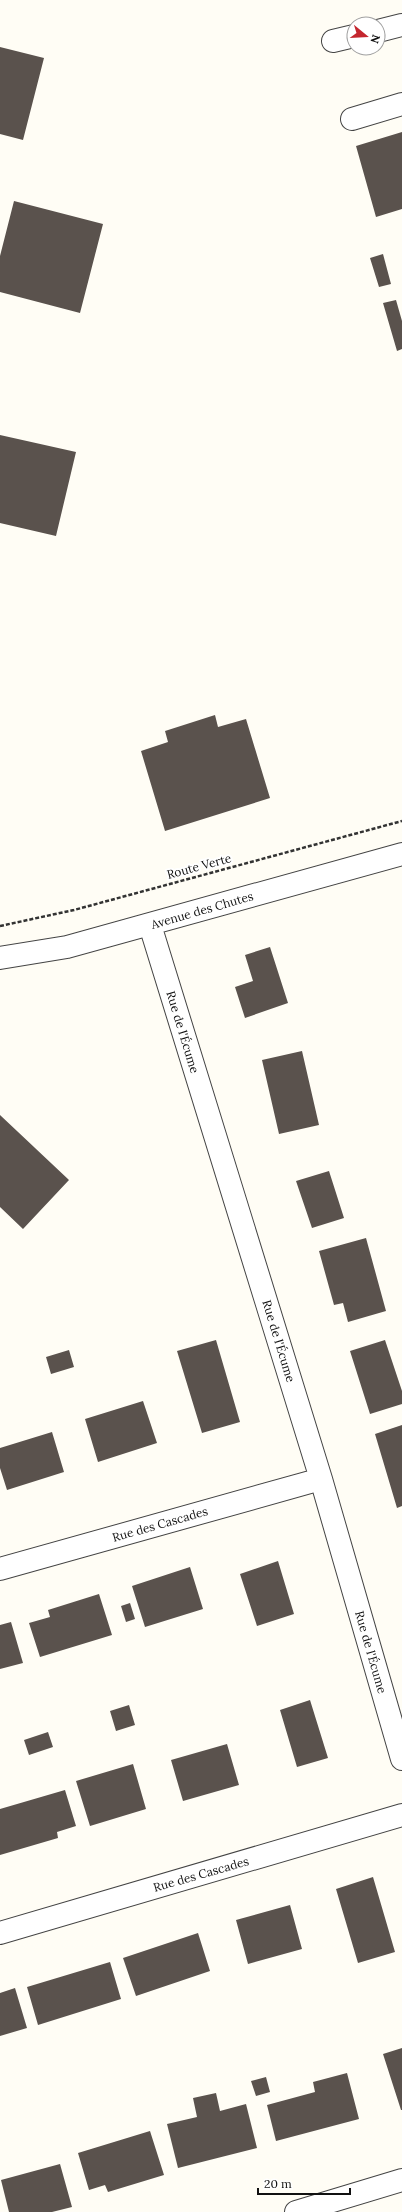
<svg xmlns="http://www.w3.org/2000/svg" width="402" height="2212" viewBox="0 0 402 2212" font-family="Lora,serif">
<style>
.building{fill:#5a524d}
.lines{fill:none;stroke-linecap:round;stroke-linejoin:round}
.minor-casing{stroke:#444;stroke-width:24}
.path{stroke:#333;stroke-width:2.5;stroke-dasharray:4 2;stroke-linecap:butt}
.minor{stroke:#fff;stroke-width:22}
.labels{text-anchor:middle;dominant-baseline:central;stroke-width:4;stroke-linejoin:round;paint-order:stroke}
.street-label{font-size:12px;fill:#111;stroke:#fff}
</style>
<rect width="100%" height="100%" fill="#fffdf5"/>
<path class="building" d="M0,47L44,58L23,140L0,134Z
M402,132V209L376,217L356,146Z
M14,201L103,224L80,313L0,292V256Z
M383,254L391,284L379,287L370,258Z
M396,300L402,321V349L397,351L383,303Z
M0,435L76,452L56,536L0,523Z
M215,715L218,727L246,719L270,798L165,831L141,751L168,742L165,731Z
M270,947L288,1003L245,1018L235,987L253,981L245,955Z
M302,1051L319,1125L279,1134L262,1060Z
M0,1115L69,1180L23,1229L0,1207Z
M329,1171L344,1218L312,1228L296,1181Z
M366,1238L386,1311L348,1322L343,1303L334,1305L319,1251Z
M216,1340L240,1422L202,1433L177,1351Z
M385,1340L402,1391V1404L370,1414L350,1351Z
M69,1350L74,1367L51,1374L46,1357Z
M143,1401L157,1443L98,1462L85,1419Z
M402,1425V1506L397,1508L375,1434Z
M52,1432L64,1472L7,1490L0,1468V1448Z
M278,1561L294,1614L257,1626L240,1574Z
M190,1567L203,1609L145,1627L132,1586Z
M99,1594L112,1635L40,1657L29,1623L50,1617L48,1610Z
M130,1603L135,1619L126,1622L121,1606Z
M11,1622L23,1663L0,1669V1625Z
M310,1700L328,1758L297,1767L280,1710Z
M129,1705L135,1725L116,1731L110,1711Z
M48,1732L53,1747L29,1755L24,1740Z
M227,1744L239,1785L183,1801L171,1760Z
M133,1764L146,1809L90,1826L76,1781Z
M65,1790L76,1826L57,1832L58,1838L0,1855V1809Z
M373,1877L395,1952L358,1963L336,1889Z
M290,1905L302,1949L248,1964L236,1920Z
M198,1933L210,1971L136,1996L123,1958Z
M110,1962L121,1999L38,2025L27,1987Z
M15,1988L27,2028L0,2036V1993Z
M402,2048V2110H401L383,2054Z
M347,2073L359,2119L276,2141L267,2105L315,2092L313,2082Z
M266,2077L270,2092L256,2096L251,2081Z
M216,2093L220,2111L246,2104L257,2148L178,2168L167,2124L197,2117L193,2098Z
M150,2131L164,2175L108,2192L105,2185L89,2190L78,2153Z
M60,2164L72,2207L52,2212H9L1,2180Z"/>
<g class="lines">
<g class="minor-casing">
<path id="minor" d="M378,31L402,25
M333,41L354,36
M352,119L402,104
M150,925L321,1479L402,1759
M0,958L67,947L402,854
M0,1569L321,1479
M0,1933L402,1815
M296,2212L402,2180"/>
</g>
<path class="path" d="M0,926L74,910L402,821"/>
<use href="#minor" class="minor"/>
</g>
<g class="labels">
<g class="street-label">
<text transform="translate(199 866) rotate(-15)">Route Verte</text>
<text transform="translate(202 910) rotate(-16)">Avenue des Chutes</text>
<text transform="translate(183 1032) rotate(73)">Rue de l'Écume</text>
<text transform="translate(279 1341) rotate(73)">Rue de l'Écume</text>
<text transform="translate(160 1524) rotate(-16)">Rue des Cascades</text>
<text transform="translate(371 1652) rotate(74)">Rue de l'Écume</text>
<text transform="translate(201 1874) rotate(-16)">Rue des Cascades</text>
</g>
</g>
<g transform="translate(366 36) rotate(108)"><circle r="19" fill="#ffffff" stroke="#a0a0a0"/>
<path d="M0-3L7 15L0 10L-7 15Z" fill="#c4262e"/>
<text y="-6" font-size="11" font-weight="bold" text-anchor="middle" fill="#111111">N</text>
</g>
<path d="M258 2188v6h92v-6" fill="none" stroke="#111111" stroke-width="2"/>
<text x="264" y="2188" font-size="12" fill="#111111" stroke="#ffffff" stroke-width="3" paint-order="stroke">20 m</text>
</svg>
